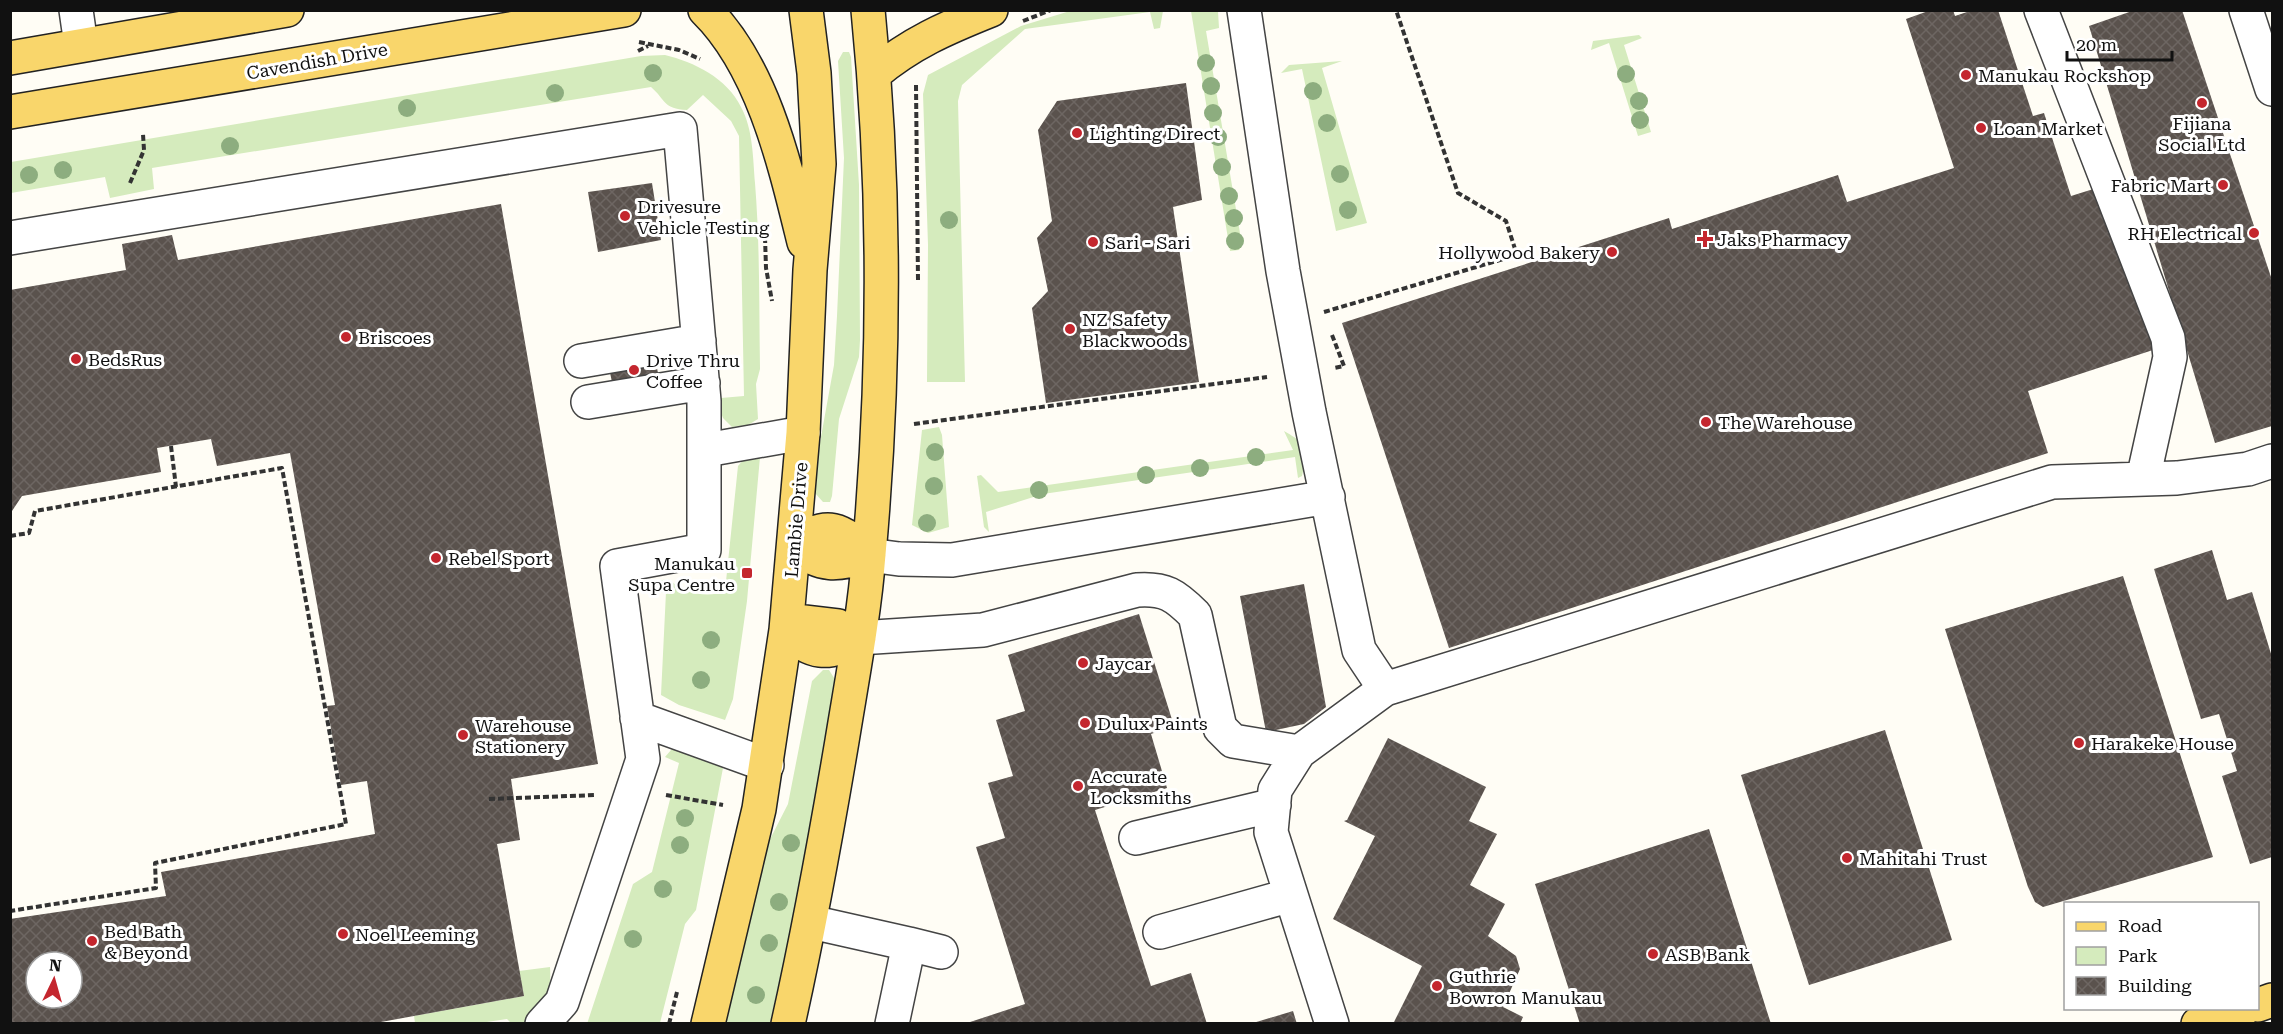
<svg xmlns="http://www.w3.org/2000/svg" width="2283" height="1034" viewBox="0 0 2283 1034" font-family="'Roboto Serif',serif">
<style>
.green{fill:#d5ebbd}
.building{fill:url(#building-cross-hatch);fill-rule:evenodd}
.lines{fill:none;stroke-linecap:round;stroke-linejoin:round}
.minor-casing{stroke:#444;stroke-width:36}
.major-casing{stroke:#222;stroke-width:36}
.path{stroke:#333;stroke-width:4;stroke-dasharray:6 3;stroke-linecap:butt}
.minor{stroke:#fff;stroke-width:33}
.major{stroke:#f9d66b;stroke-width:33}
.tree{fill:#8dad7f}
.poi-dot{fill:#c4262e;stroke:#fff;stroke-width:2}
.labels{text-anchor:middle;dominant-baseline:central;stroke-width:6;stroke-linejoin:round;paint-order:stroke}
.street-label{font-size:18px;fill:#111;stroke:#fff}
.poi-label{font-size:18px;fill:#111;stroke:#fff;text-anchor:start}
</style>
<defs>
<pattern id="building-cross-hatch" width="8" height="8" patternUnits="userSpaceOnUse" patternTransform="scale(1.5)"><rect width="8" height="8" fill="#5a524d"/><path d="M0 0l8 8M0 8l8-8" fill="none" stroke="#6d6662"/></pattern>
</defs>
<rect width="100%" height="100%" fill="#fffdf5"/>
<path class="green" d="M1163,11L1160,28L1154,29L1150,12L1025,29L962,85L958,101L965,382H927L928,245L923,94L928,75L1021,26L1070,11Z
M1191,11H1218L1219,28L1206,31L1242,245L1239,250L1230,251Z
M1639,35L1642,38L1624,45L1651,132L1638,136L1609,43L1591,50L1593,41Z
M843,52H849L851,57L859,185L860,340L859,357L839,419L832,496L830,502H823L815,493L813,481L834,365L837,316L844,158L838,61Z
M665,55C694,62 727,78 741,107C753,129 753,158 755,183C760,245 759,307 760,369L756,384L758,419L748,425L732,427L723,418L718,405L721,398L744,396L739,136L731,121L703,95L687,110C663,109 666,100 651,87L152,168L154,189L110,198L105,177L11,193V162L641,56Z
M1342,61L1322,68L1367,223L1336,231L1302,69L1281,73L1289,65Z
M939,427L942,435L949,527L928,533L912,525L922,430Z
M1284,431C1310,446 1308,448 1302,476L1298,478L1295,457L1043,494L986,512L989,532L984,527L977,476L981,475L998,492L1293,450Z
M760,457L747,601L733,699L725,720L679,705L661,695L666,592L650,594L643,589V583L669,579C682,593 708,599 725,591L738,466L744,459Z
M823,670H829L836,681L813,830L770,1023L726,1024L765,849L788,804L812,681Z
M677,743L703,749L723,768L696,910L685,924L660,1023L587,1024L633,884L652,872L679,763L665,757Z
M550,967C552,995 544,1003 526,1023H511L507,1019L480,1023H415L414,1016L524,996L519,971Z"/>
<path class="building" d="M1931,10H1953L1955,16L1973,10H1998L2033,116L2044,113L2071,196L2103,186L2156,349L2028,391L2048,453L1449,648L1342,323L1669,218L1672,229L1838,175L1847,202L1954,168L1906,19Z
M2135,10H2182L2272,280V426L2215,443L2089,26Z
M1186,83L1202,200L1173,207L1199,382L1046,403L1032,308L1048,291L1037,238L1052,221L1038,130L1057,101Z
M652,183L661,240L598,252L588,192Z
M501,204L598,764L511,779L520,840L497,844L524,996L370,1024H10V919L166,896L161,872L375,834L367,781L341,785L327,706L335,705L290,453L217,466L211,439L157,448L161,472L22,496L10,514V290L126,270L122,244L172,235L178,260ZM36,962H72V998H36Z
M655,358L658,373L612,382L609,368Z
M2212,550L2227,600L2252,592L2272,657V857L2250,864L2222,776L2237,771L2219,714L2201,719L2154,569Z
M2123,576L2213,857L2043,907L2035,902L2028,887L1945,629Z
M1304,584L1326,707L1304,724L1266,732L1240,596Z
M1139,614L1174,726L1151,734L1167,788L1095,810L1151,986L1191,973L1207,1024H964L1025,1004L976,847L1005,838L988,783L1013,776L996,720L1025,711L1008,655Z
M1885,730L1952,940L1809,985L1741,775Z
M1388,738L1486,787L1469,821L1497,834L1470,885L1505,904L1488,936L1516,956L1520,969L1503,1007L1523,1017L1520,1024H1393L1422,966L1333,919L1375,836L1344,821L1347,820Z
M1709,829L1771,1024H1580L1535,884Z
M1293,1011L1297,1024H1253V1023Z"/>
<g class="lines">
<g class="minor-casing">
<path id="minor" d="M76,10L81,45
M1244,10L1283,271L1309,412L1359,650L1385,689
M2041,10L2168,338L2170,357L2143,479
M2246,10L2272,89
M10,238L680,129L704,401V550L617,566L643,759L562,1002L542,1024
M581,361L699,341
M588,402L703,383
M706,450L803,433
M869,555L899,559L952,560L1328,497
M859,638L983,630L1137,590C1165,588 1175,595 1195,615L1220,728L1233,741L1299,752
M637,718L767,765
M1136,838L1274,805
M811,922L909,944L892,1024
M1160,932L1291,895
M909,944L941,952
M1332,1024L1271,832L1275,790L1299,752L1385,689L2052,482L2177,478L2248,469L2272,461"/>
</g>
<g class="major-casing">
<path id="major" d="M705,10C763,67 785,165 804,242
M10,58L287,10
M874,74C911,43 946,28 991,10
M10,112L624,10
M794,546C826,519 842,529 869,555
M794,546C820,567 838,566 869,555
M804,622L838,626L859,638C829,657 810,654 786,630Z
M2258,1005L2272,1000
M708,1024L759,809L786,630L803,433L810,270L819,164L814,73L806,10
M788,1024C809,930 826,836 842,741C852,679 864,617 869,554C885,373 886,190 868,10
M2198,1024L2245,1008"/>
</g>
<path class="path" d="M1023,21L1051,10
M639,42L679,50L700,59
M638,51L648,46
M916,85L918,281
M130,183L144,150L143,134
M765,237L766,268L772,301
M1324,312L1517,255L1506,221L1458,193L1396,10
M1332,335L1344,366L1334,368
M914,424L1267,377
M171,446L176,487
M10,536L29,533L35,511L282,468L346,824L155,863L156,888L10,911
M666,795L723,805
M489,799L596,795
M669,1024L677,992"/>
<use href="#minor" class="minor"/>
<use href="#major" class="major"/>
</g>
<g class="tree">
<circle cx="1206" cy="63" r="9"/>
<circle cx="653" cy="73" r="9"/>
<circle cx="1626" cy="74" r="9"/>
<circle cx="1211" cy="86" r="9"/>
<circle cx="1313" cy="91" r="9"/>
<circle cx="555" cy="93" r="9"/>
<circle cx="1639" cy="101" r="9"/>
<circle cx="407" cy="108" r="9"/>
<circle cx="1213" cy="113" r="9"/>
<circle cx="1640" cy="120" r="9"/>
<circle cx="1327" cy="123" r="9"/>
<circle cx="1218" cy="137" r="9"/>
<circle cx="230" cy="146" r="9"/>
<circle cx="1222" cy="167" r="9"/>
<circle cx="63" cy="170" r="9"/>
<circle cx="1340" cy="174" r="9"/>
<circle cx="29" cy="175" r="9"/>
<circle cx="1229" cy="196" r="9"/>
<circle cx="1348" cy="210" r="9"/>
<circle cx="1234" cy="218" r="9"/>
<circle cx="949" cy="220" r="9"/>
<circle cx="1235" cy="241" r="9"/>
<circle cx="935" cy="452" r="9"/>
<circle cx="1256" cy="457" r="9"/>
<circle cx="1200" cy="468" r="9"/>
<circle cx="1146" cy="475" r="9"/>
<circle cx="934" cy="486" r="9"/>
<circle cx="1039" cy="490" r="9"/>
<circle cx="927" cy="523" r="9"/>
<circle cx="711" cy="640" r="9"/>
<circle cx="701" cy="680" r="9"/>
<circle cx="685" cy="818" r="9"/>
<circle cx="791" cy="843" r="9"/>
<circle cx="680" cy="845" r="9"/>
<circle cx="663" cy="889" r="9"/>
<circle cx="779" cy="902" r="9"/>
<circle cx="633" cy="939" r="9"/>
<circle cx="769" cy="943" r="9"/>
<circle cx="756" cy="995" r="9"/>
</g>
<g class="poi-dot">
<circle cx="1966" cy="75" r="6"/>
<circle cx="2202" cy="103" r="6"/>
<circle cx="1981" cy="128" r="6"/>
<circle cx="1077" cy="133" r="6"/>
<circle cx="2223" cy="185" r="6"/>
<circle cx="625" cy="216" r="6"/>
<circle cx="2254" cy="233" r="6"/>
<path d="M1702 230h6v6h6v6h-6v6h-6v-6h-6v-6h6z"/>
<circle cx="1093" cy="242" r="6"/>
<circle cx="1612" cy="252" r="6"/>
<circle cx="1070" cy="329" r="6"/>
<circle cx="346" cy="337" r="6"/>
<circle cx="76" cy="359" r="6"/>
<circle cx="634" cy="370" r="6"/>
<circle cx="1706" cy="422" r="6"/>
<circle cx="436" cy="558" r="6"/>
<rect x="741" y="567" width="12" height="12" rx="3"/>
<circle cx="1083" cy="663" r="6"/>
<circle cx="1085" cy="723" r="6"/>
<circle cx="463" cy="735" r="6"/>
<circle cx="2079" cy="743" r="6"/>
<circle cx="1078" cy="786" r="6"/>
<circle cx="1847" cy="858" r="6"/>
<circle cx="343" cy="934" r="6"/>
<circle cx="92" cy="941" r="6"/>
<circle cx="1653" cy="954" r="6"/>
<circle cx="1437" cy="986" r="6"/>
</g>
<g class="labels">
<g class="street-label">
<text transform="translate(317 61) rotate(-10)">Cavendish Drive</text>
<text transform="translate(796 520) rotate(-85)">Lambie Drive</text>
</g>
<g class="poi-label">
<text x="1978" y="75">Manukau Rockshop</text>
<text x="2202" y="123" text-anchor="middle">Fijiana<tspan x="2202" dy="21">Social Ltd</tspan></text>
<text x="1993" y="128">Loan Market</text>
<text x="1089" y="133">Lighting Direct</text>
<text x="2211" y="185" text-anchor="end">Fabric Mart</text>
<text x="637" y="206">Drivesure<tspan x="637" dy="21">Vehicle Testing</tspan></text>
<text x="2242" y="233" text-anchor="end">RH Electrical</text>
<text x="1717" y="239">Jaks Pharmacy</text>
<text x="1105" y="242">Sari - Sari</text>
<text x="1600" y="252" text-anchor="end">Hollywood Bakery</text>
<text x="1082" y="319">NZ Safety<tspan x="1082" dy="21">Blackwoods</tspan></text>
<text x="358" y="337">Briscoes</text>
<text x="88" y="359">BedsRus</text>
<text x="646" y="360">Drive Thru<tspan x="646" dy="21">Coffee</tspan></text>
<text x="1718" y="422">The Warehouse</text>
<text x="448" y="558">Rebel Sport</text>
<text x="735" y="563" text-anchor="end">Manukau<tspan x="735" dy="21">Supa Centre</tspan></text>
<text x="1095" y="663">Jaycar</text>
<text x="1097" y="723">Dulux Paints</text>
<text x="475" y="725">Warehouse<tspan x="475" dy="21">Stationery</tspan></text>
<text x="2091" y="743">Harakeke House</text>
<text x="1090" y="776">Accurate<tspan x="1090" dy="21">Locksmiths</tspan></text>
<text x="1859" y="858">Mahitahi Trust</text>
<text x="104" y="931">Bed Bath<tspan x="104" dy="21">&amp; Beyond</tspan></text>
<text x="355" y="934">Noel Leeming</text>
<text x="1665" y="954">ASB Bank</text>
<text x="1449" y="976">Guthrie<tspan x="1449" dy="21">Bowron Manukau</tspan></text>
</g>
</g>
<rect width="2283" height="1034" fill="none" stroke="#111111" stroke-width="24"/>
<rect x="2064" y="902" width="195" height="108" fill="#ffffff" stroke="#a0a0a0" stroke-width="1.5"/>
<rect x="2076" y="922" width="30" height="9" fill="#f9d66b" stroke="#a0a0a0" stroke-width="1.5"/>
<text x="2118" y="932" font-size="18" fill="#111111">Road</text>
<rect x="2076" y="947" width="30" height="18" fill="#d5ebbd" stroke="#a0a0a0" stroke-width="1.5"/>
<text x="2118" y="962" font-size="18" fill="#111111">Park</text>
<rect x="2076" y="977" width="30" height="18" fill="url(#building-cross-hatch)" stroke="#a0a0a0" stroke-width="1.5"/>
<text x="2118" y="992" font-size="18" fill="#111111">Building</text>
<g transform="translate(54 980) rotate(5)"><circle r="28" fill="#ffffff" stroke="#a0a0a0" stroke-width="1.5"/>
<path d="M0-4.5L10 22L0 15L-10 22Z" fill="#c4262e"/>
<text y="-9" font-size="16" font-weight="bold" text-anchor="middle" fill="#111111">N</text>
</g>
<path d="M2067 51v9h105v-9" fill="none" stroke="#111111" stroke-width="3"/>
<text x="2076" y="51" font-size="18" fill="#111111" stroke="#ffffff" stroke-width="4.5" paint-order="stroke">20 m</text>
</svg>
